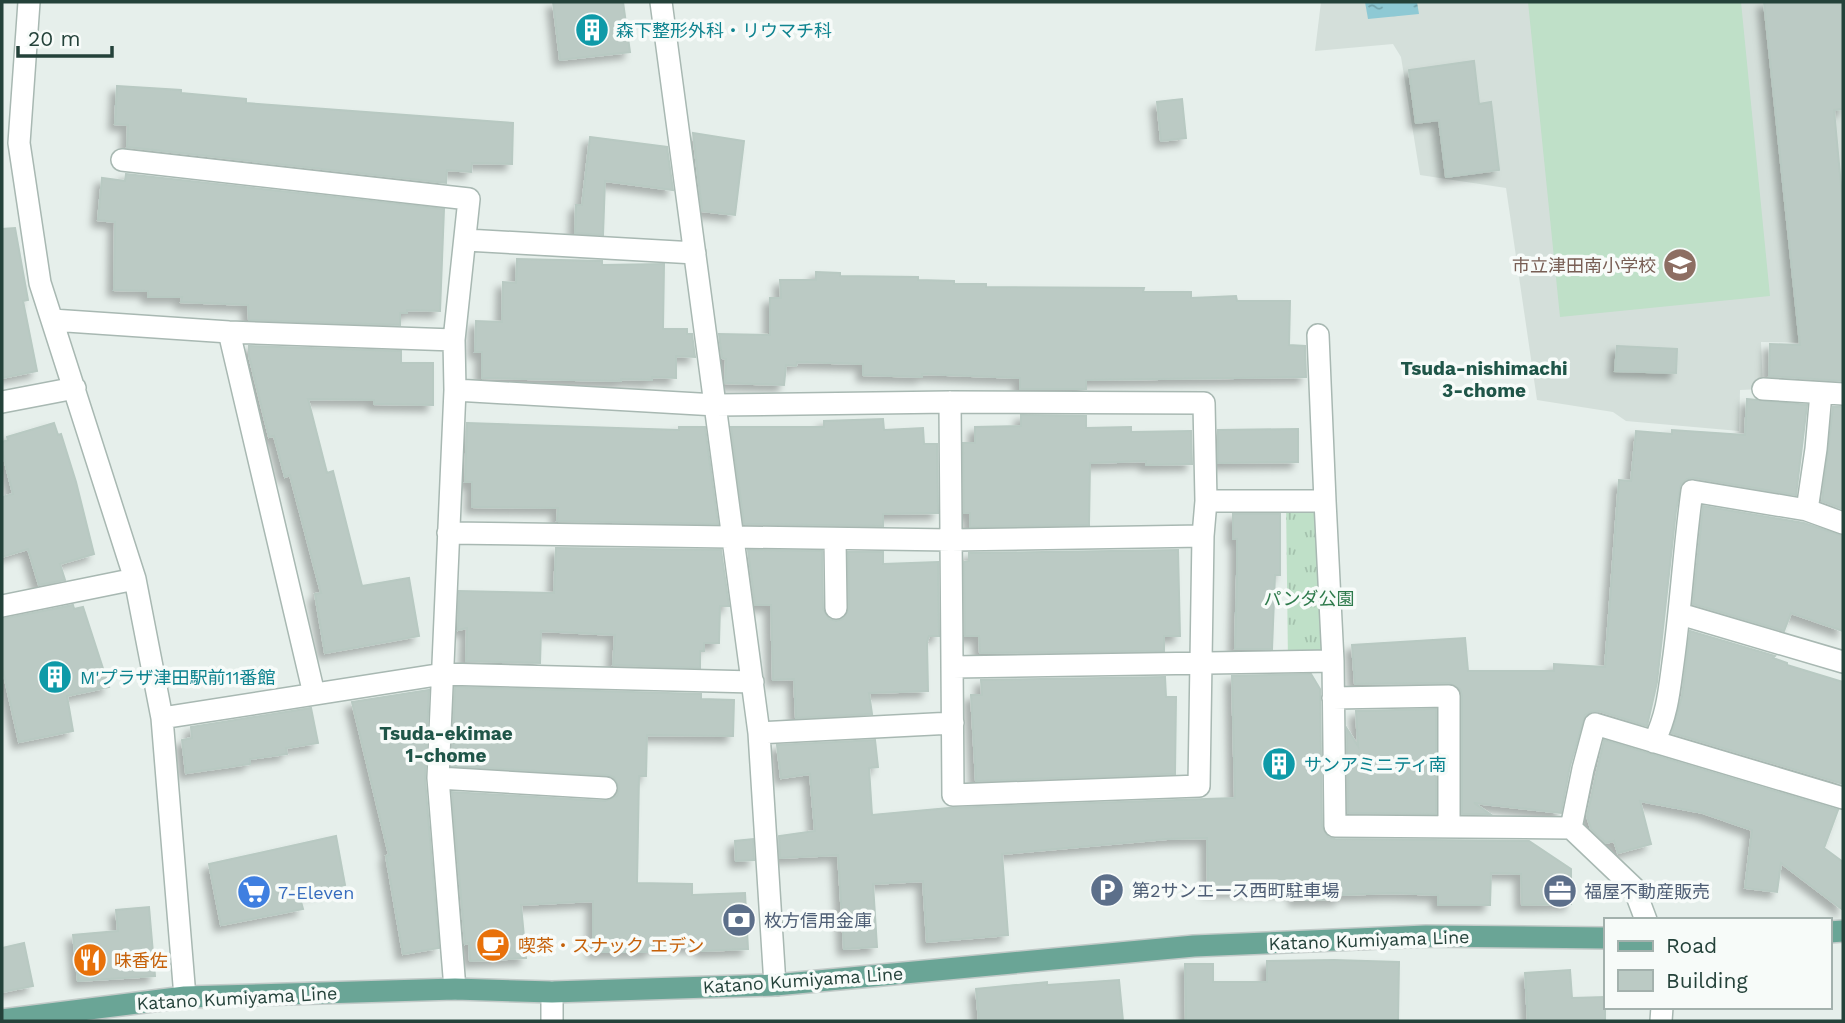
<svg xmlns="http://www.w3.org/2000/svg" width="1845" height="1023" viewBox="0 0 1845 1023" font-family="'Work Sans','Noto Sans JP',sans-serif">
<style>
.built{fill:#d4dfda}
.grass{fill:url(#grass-tufts)}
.pitch{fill:#bfe0c8}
.water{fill:url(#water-ripples)}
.building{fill:#bbcac4;stroke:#b8c9c2;stroke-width:2;filter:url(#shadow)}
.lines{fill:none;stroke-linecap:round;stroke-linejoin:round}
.minor-casing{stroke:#a8b8b2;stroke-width:24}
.major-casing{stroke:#c2cac8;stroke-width:24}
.minor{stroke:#fff;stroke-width:21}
.major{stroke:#6aa596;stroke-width:21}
.labels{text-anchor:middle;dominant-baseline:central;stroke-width:7;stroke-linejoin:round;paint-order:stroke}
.culture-label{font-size:18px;fill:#0d838f;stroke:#f7fbf9;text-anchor:start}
.education-label{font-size:18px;fill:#785e54;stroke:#f7fbf9;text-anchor:end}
.park-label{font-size:18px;fill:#2d7a4b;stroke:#f7fbf9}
.service-label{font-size:18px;fill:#4e5e75;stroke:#f7fbf9;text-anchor:start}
.shop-label{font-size:18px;fill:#366cbe;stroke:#f7fbf9;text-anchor:start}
.street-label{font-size:18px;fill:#24423a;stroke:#f7fbf9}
.food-label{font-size:18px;fill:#c56008;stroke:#f7fbf9;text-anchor:start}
.neighbourhood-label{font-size:19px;font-weight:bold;fill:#1f5548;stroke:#f7fbf9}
</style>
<defs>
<pattern id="grass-tufts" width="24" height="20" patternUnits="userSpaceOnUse" patternTransform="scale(1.75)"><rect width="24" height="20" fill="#bfe0c8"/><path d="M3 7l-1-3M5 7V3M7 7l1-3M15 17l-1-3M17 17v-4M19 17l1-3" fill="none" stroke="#a4c1ad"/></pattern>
<pattern id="water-ripples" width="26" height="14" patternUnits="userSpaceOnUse" patternTransform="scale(1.75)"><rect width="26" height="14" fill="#8ec9d4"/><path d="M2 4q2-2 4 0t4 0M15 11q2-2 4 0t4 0" fill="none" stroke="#74a5ad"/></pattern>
<filter id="shadow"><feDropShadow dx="-6" dy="6" stdDeviation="3.5" flood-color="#0004"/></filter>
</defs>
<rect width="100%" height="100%" fill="#e6efeb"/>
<path class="built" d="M1321,2H1843V343L1761,342L1763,389L1740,390L1739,431L1626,421L1613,412L1537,400L1506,188L1420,175L1401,57L1393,44L1315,51Z"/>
<path class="grass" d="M1286,501H1325L1333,661L1288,662Z"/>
<path class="pitch" d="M1528,2H1741L1770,296L1560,317Z"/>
<path class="water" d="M1365,2H1417L1419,14L1368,19Z"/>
<path class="building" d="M553,2H623L630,52L560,60Z
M1764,2H1843V109L1834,110L1843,207V381L1769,376L1770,344L1800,345Z
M1474,61L1479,104L1491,102L1499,170L1446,177L1439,120L1416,123L1409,70Z
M117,86L181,90V93L246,99V103L513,123L512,164L472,163L471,172L447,170L446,183L127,147L128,125L115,124Z
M1182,99L1186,138L1161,141L1157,102Z
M693,133L744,141L735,215L702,211Z
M590,137L667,147L673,190L605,181L603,235L575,233L576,205H582Z
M126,174L444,209L440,311L407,310V313H400V325L249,320L248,305L181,302L182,297H148V291L114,290L115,222L98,220L102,178L125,181Z
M15,228L28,300L23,301L37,371L2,378V229Z
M517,259L602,261V265L664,264L663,329H687V334H692L695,357L676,356V378L652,377V380L621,379V381L482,378V352H475L476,321L502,322L503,282L516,283Z
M816,272L840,273V276L918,277V280L954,281V284H986V287L1144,288L1143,292H1191V298L1236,296L1237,301H1290L1289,345L1305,346L1306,377L1086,380V389H1020V378L922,374V377L863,375V364L797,362L796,366L786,365L784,385L725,383L726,359L722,358L719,334L770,335V298H781L780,280H816Z
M249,346L401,351V363H433V405L374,404V400L308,399L327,473L333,471L362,586L409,578L419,636L325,653L315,594L321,593L290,475L285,477L274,436L269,437L249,356Z
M1617,346L1677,349L1676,373L1615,371Z
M1747,399L1807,405L1796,495L1694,478L1687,479L1681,484L1676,511L1657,682L1647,726L1599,711L1591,712L1585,715L1570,766L1561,813L1474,803L1490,814H1462V696L1460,689L1449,683L1355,684L1352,645L1465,638L1468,671H1554V664L1605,667L1619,480L1631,481L1636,431L1672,434V430L1745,435Z
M1833,407H1843V509L1822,501Z
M1021,415L1086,416V428L1131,427V432L1191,431L1192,464L1146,465V461L1090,463L1089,525L970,527V513H964L963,443H975V427L1021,426Z
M883,419L884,430L923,428L924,444H937L938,513L883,514V526L744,524L731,427H824V421Z
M54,423L58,435L61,434L76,482L94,554L60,564L65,580L39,585L28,549L2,557V497L13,494L2,450V442L8,440L7,437Z
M467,423L679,430V427H705L718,524L557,521L558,508L472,507V482H465Z
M1298,429V462L1218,463V430Z
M1703,506L1804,523L1843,536V631L1791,613L1784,631L1693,604Z
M1233,514H1280V575H1275L1272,649H1235L1237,575V539H1233Z
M556,548L721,550L729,606H720L719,643H704V651H700V668L613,665L615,635L541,631L540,663L466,661L467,628L458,630L459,591L554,593Z
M748,550L822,551L823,609L829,619L836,621L843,619L849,608L848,552H883V564L938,562L939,636H929L927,642L928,691L869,693L872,714L796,718L794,679L773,680L771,605H755Z
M1178,550L1180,636H1164V651L980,653L979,636H965L964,562L969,561V553Z
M73,605L74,609L83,607L109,687L67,696L73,731L19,742L2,666V619Z
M1690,631L1775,656L1773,658L1787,663V665L1843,682V784L1672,733L1682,696Z
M1311,674L1320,689L1322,826L1328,837L1335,839L1529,841L1571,869V904L1522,905L1521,874L1491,873L1490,905H1438V895L1394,893L1340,895V899L1295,900V891H1208L1207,838L1167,839L1002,854L1008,935L927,942L923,881L873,884L877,947L844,949L838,855L780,858L779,836L815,831L810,774L781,778L777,745L875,740L878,767L869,768L872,815L949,808L1235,798L1232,676Z
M1165,677L1166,697H1176L1175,774L976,781L971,695H982L981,680Z
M455,687L701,694V699L734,700L733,736L647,735L646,776H639L637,883L692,884V895L745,893L748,949L702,951V947L651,946V952H593V901L521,905L526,958L470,961L469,943L465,944L452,792L605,801L617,796L619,788L614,777L607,775L452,766Z
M429,690L425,779L439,948L403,954L386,856L389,855L352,702Z
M311,708L318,743L286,748L287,754L250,759V764L186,773L182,740L192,738L191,727Z
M1436,709V814L1348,813L1347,729L1358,746L1356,711Z
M1604,740L1838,810L1824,848L1843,862V910L1781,863L1777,892L1745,888L1752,830L1703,813L1640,801L1651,844L1618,853L1614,841L1606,843L1591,829L1587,816Z
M336,836L345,885L299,894L303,909L221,925L209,864Z
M753,839L754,860L736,861L735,841Z
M149,907L155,976L78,981L73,935L118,931L116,910Z
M24,943L33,986L2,992V948Z
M1334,960L1399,962L1398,1021H1186L1185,964H1213V982H1267V961Z
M1570,970L1572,998L1605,997V1021H1528L1525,973Z
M1119,980L1123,1021H979L976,989L1047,982V985Z"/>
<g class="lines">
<g class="minor-casing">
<path id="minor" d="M29,2L19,143L40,283L135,579L162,718L185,997
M661,2L759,733L775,985
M122,160L469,199L454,340L455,390L438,778L455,989
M466,240L695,253
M52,320L229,332L454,340
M229,332L314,694
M1318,335L1325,501
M1763,389L1843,394
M455,390L716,405L950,402L1204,403L1206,501L1203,536L1199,786L953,795L950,402
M2,402L75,388
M1206,501H1325L1333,661L1335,826L1571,828L1634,888L1646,920
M1807,510L1816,449L1821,393
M448,533L951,540L1203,536
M835,539L836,608
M2,606L135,579
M1680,614L1843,662
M953,667L1333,661
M1333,698L1449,696V827
M162,718L443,674L753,682
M759,733L953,723
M1654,742C1667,715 1669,693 1673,663C1681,606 1684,548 1692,491L1807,510L1843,523
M438,778L606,788
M1571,828L1583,769L1595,724L1843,798
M552,1021V992
M1661,1021L1662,1007"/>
</g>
<g class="major-casing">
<path id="major" d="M1829,932L1843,931
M2,1020L185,997L455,989L552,992L775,985L1194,946L1426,936L1605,938"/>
</g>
<use href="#minor" class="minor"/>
<use href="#major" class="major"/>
</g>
<defs>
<g id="building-disc" transform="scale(1.75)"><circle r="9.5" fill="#0f9aa8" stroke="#f7fbf9"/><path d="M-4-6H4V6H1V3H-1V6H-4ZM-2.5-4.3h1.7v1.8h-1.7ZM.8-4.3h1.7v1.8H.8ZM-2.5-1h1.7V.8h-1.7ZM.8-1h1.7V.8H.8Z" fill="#fff"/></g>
<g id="school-disc" transform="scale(1.75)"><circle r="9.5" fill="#8d6e63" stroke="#f7fbf9"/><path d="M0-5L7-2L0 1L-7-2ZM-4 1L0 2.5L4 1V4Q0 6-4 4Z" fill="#fff"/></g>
<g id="parking-disc" transform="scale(1.75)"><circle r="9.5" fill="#5c6f8a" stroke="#f7fbf9"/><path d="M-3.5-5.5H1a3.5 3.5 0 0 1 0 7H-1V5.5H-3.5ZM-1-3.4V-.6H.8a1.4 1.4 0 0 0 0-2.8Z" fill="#fff"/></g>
<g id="office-disc" transform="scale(1.75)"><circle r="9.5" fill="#5c6f8a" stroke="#f7fbf9"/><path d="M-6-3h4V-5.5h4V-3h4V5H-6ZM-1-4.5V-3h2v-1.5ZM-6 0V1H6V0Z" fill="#fff"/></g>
<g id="supermarket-disc" transform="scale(1.75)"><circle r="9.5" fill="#3f7fe0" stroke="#f7fbf9"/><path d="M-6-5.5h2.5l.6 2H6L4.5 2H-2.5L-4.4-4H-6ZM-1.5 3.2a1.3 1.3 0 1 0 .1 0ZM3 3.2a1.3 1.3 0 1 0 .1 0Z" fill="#fff"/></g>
<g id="bank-disc" transform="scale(1.75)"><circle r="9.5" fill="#5c6f8a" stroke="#f7fbf9"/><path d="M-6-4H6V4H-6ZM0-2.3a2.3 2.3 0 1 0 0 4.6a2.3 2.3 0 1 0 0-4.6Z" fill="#fff"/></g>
<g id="cafe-disc" transform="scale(1.75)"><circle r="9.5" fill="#e8710a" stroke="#f7fbf9"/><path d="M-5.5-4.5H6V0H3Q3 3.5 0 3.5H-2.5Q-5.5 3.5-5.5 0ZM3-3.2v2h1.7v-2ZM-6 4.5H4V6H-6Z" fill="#fff"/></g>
<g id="restaurant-disc" transform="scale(1.75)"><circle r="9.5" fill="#e8710a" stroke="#f7fbf9"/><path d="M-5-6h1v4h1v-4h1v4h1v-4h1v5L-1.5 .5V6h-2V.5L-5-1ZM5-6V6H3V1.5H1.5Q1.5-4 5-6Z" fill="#fff"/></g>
</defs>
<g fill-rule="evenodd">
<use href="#building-disc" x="592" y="30"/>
<use href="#school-disc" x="1680" y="265"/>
<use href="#building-disc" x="55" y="677"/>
<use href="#building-disc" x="1279" y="764"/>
<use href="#parking-disc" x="1107" y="890"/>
<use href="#office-disc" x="1560" y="891"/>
<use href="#supermarket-disc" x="254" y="892"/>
<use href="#bank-disc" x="739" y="920"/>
<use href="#cafe-disc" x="493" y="945"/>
<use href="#restaurant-disc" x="90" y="960"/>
</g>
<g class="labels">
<g class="culture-label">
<text x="616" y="30">森下整形外科・リウマチ科</text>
<text x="80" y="677">M'プラザ津田駅前11番館</text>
<text x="1304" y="764">サンアミニティ南</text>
</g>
<g class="education-label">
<text x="1656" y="265">市立津田南小学校</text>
</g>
<g class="park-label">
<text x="1309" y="598">パンダ公園</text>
</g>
<g class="service-label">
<text x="1132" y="890">第2サンエース西町駐車場</text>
<text x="1584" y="891">福屋不動産販売</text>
<text x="764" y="920">枚方信用金庫</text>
</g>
<g class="shop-label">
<text x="278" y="892">7-Eleven</text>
</g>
<g class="street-label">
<text transform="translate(1369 940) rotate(-2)">Katano Kumiyama Line</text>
<text transform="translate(803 980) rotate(-4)">Katano Kumiyama Line</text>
<text transform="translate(237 998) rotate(-3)">Katano Kumiyama Line</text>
</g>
<g class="food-label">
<text x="518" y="945">喫茶・スナック エデン</text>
<text x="114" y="960">味香佐</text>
</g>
<g class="neighbourhood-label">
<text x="1484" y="368">Tsuda-nishimachi<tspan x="1484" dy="22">3-chome</tspan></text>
<text x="446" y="733">Tsuda-ekimae<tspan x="446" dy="22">1-chome</tspan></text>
</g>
</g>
<rect width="1845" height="1023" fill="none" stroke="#24423a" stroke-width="7"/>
<rect x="1604" y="918" width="228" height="91" fill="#f7fbf9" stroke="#a3b1ad" stroke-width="2"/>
<rect x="1618" y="941" width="35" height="10" fill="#6aa596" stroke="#a3b1ad" stroke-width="2"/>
<text x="1666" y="953" font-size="21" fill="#24423a">Road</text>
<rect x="1618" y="970" width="35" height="21" fill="#bbcac4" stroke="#a3b1ad" stroke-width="2"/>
<text x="1666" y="988" font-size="21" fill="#24423a">Building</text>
<path d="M18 46v10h94v-10" fill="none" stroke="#24423a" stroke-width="3.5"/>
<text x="28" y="46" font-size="21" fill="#24423a" stroke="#f7fbf9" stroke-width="5" paint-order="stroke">20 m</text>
</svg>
